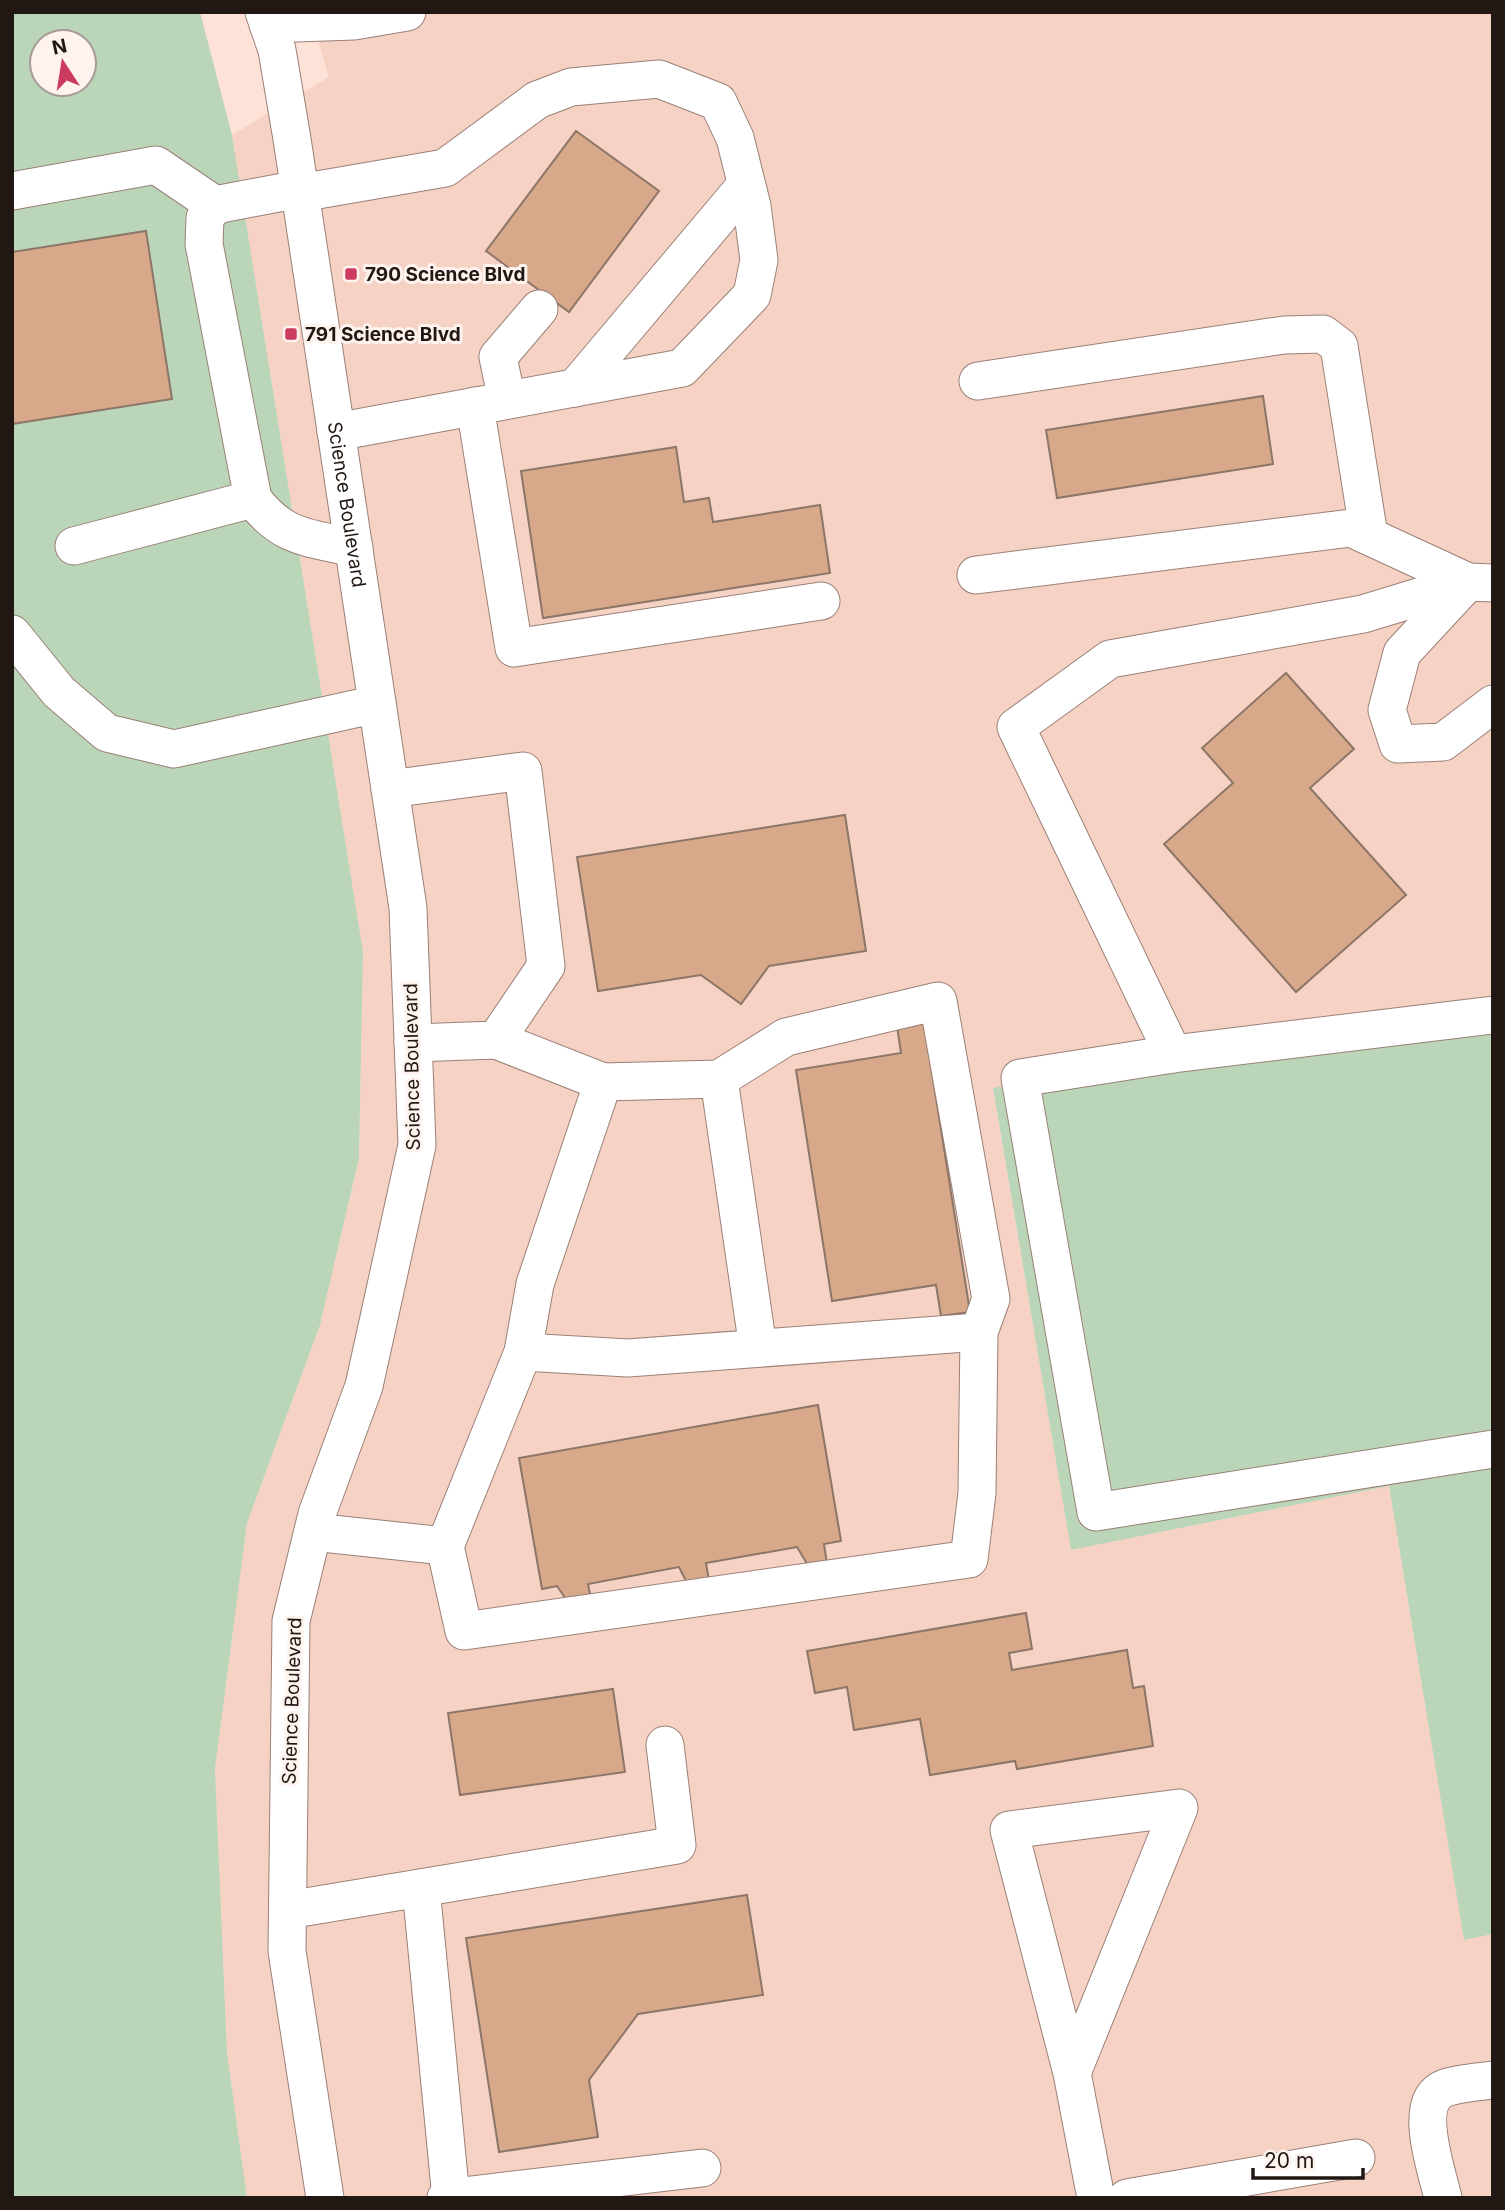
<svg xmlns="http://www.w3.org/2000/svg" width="1505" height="2210" viewBox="0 0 1505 2210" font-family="Inter,sans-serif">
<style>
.built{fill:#f6d2c4}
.green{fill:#bad5b8;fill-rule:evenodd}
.building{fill:#d7a889;stroke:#8c7668;stroke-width:2}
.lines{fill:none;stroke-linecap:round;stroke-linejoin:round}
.minor-casing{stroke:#9a8077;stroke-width:39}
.minor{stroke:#fff;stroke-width:37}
.poi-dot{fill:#cc3c61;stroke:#fef3ee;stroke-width:2.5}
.labels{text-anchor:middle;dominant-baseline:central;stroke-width:6;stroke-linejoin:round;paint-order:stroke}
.poi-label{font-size:19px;font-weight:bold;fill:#211713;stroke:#fef3ee;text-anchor:start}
.street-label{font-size:19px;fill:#211713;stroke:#fef3ee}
</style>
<rect width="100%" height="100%" fill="#fee1d7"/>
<path class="built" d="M309,12H1493V1009L993,1089L1071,1550L1389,1486L1464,1940L1493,1934V2198H247L227,2053L215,1769L247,1523L320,1325L359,1159L363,952L232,135L329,77Z"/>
<path class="green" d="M12,12H200L232,135L363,952L359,1158L320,1325L247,1523L215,1769L227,2053L247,2198H12ZM42,42H84V84H42Z
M1493,1009V1934L1464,1940L1389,1486L1071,1550L993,1088Z"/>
<path class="building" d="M576,131L659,191L569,312L486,251Z
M146,231L172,399L12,424V252Z
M1263,396L1273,464L1057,498L1046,430Z
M676,447L684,502L709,498L713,522L820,505L830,573L543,618L521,471Z
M1286,673L1354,749L1310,788L1406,895L1296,992L1164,844L1233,783L1202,748Z
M845,815L866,951L769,966L741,1004L701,975L598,991L577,857Z
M924,1022L970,1312L941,1316L936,1285L832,1301L796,1070L901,1053L897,1026Z
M818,1405L841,1541L824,1544L827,1564L809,1567L797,1547L706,1563L710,1586L690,1589L679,1567L588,1584L592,1604L572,1608L557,1586L542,1589L519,1458Z
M1026,1613L1032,1649L1009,1653L1012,1670L1127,1650L1133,1688L1144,1686L1153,1746L1017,1769L1015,1761L930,1775L920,1719L854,1730L847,1687L815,1693L807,1651Z
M613,1689L625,1772L460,1795L448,1713Z
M747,1895L763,1995L638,2014L589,2080L598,2137L499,2152L466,1938Z"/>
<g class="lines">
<g class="minor-casing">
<g id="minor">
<path id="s1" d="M264,12L277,50L292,139L408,908L417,1145L364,1386L317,1514L291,1621L287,1951L325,2198"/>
<path d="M268,24L354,21L407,12"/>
<path d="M299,189L215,205L205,218L204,244L253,499C283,539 308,537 354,548"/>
<path d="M12,191L156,165L215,205"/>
<path d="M300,193L445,168L537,100L571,87L659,79L718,102L735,138L752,206L759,260L752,295L682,368L336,432"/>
<path d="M978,381L1284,335L1323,334L1339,346L1369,536"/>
<path d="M575,388L746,185"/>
<path d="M507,400L498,357L539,309"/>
<path d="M475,406L514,648L821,601"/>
<path d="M74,546L253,499"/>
<path d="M976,575L1351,528L1468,582"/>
<path d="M1467,583L1402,653L1387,710L1398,744L1443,742L1493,704"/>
<path d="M12,634L59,692L107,733L174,749L377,704"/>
<path d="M390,789L523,771L546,966L496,1040L413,1043"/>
<path d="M1493,1015L1173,1054L1020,1078L1096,1512L1493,1449"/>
<path d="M1173,1054L1016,727L1110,659L1363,614L1468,582L1493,583"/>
<path d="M719,1079L758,1348"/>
<path d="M523,1352L628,1358L979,1332"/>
<path d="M313,1532L445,1546L523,1352L535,1284L603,1082L496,1040"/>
<path d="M445,1546L464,1631L969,1559L977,1493L979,1332L991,1299L938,1001L786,1037L719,1079L603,1082"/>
<path d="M421,1888L451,2198"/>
<path d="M288,1910L677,1845L665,1745"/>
<path d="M1072,2073L1179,1808L1009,1830L1072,2073L1096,2198"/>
<path d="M446,2198L702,2168"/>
<path d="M1127,2198L1356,2158"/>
<path d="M1443,2198C1437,2171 1411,2101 1445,2088C1459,2083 1478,2082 1493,2080"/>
</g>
</g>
<use href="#minor" class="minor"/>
</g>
<g class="poi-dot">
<rect x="344" y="267" width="14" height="14" rx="3.5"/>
<rect x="284" y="327" width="14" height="14" rx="3.5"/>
</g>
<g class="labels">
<g class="poi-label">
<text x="365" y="274">790 Science Blvd</text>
<text x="305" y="334">791 Science Blvd</text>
</g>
<g class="street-label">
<text stroke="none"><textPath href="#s1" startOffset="500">Science Boulevard</textPath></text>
<text transform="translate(412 1067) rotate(-91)">Science Boulevard</text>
<text transform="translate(292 1701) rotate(-88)">Science Boulevard</text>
</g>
</g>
<rect width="1505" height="2210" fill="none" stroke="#211713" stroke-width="28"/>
<g transform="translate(63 63) rotate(348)"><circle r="33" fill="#fef3ee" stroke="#a69b96" stroke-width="2"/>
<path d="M0-5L12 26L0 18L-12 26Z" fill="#cc3c61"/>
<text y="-10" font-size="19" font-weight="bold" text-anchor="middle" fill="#211713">N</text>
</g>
<path d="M1253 2168v10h110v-10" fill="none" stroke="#211713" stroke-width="3.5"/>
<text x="1264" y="2168" font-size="21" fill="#211713" stroke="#fef3ee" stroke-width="5" paint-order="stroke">20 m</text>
</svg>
